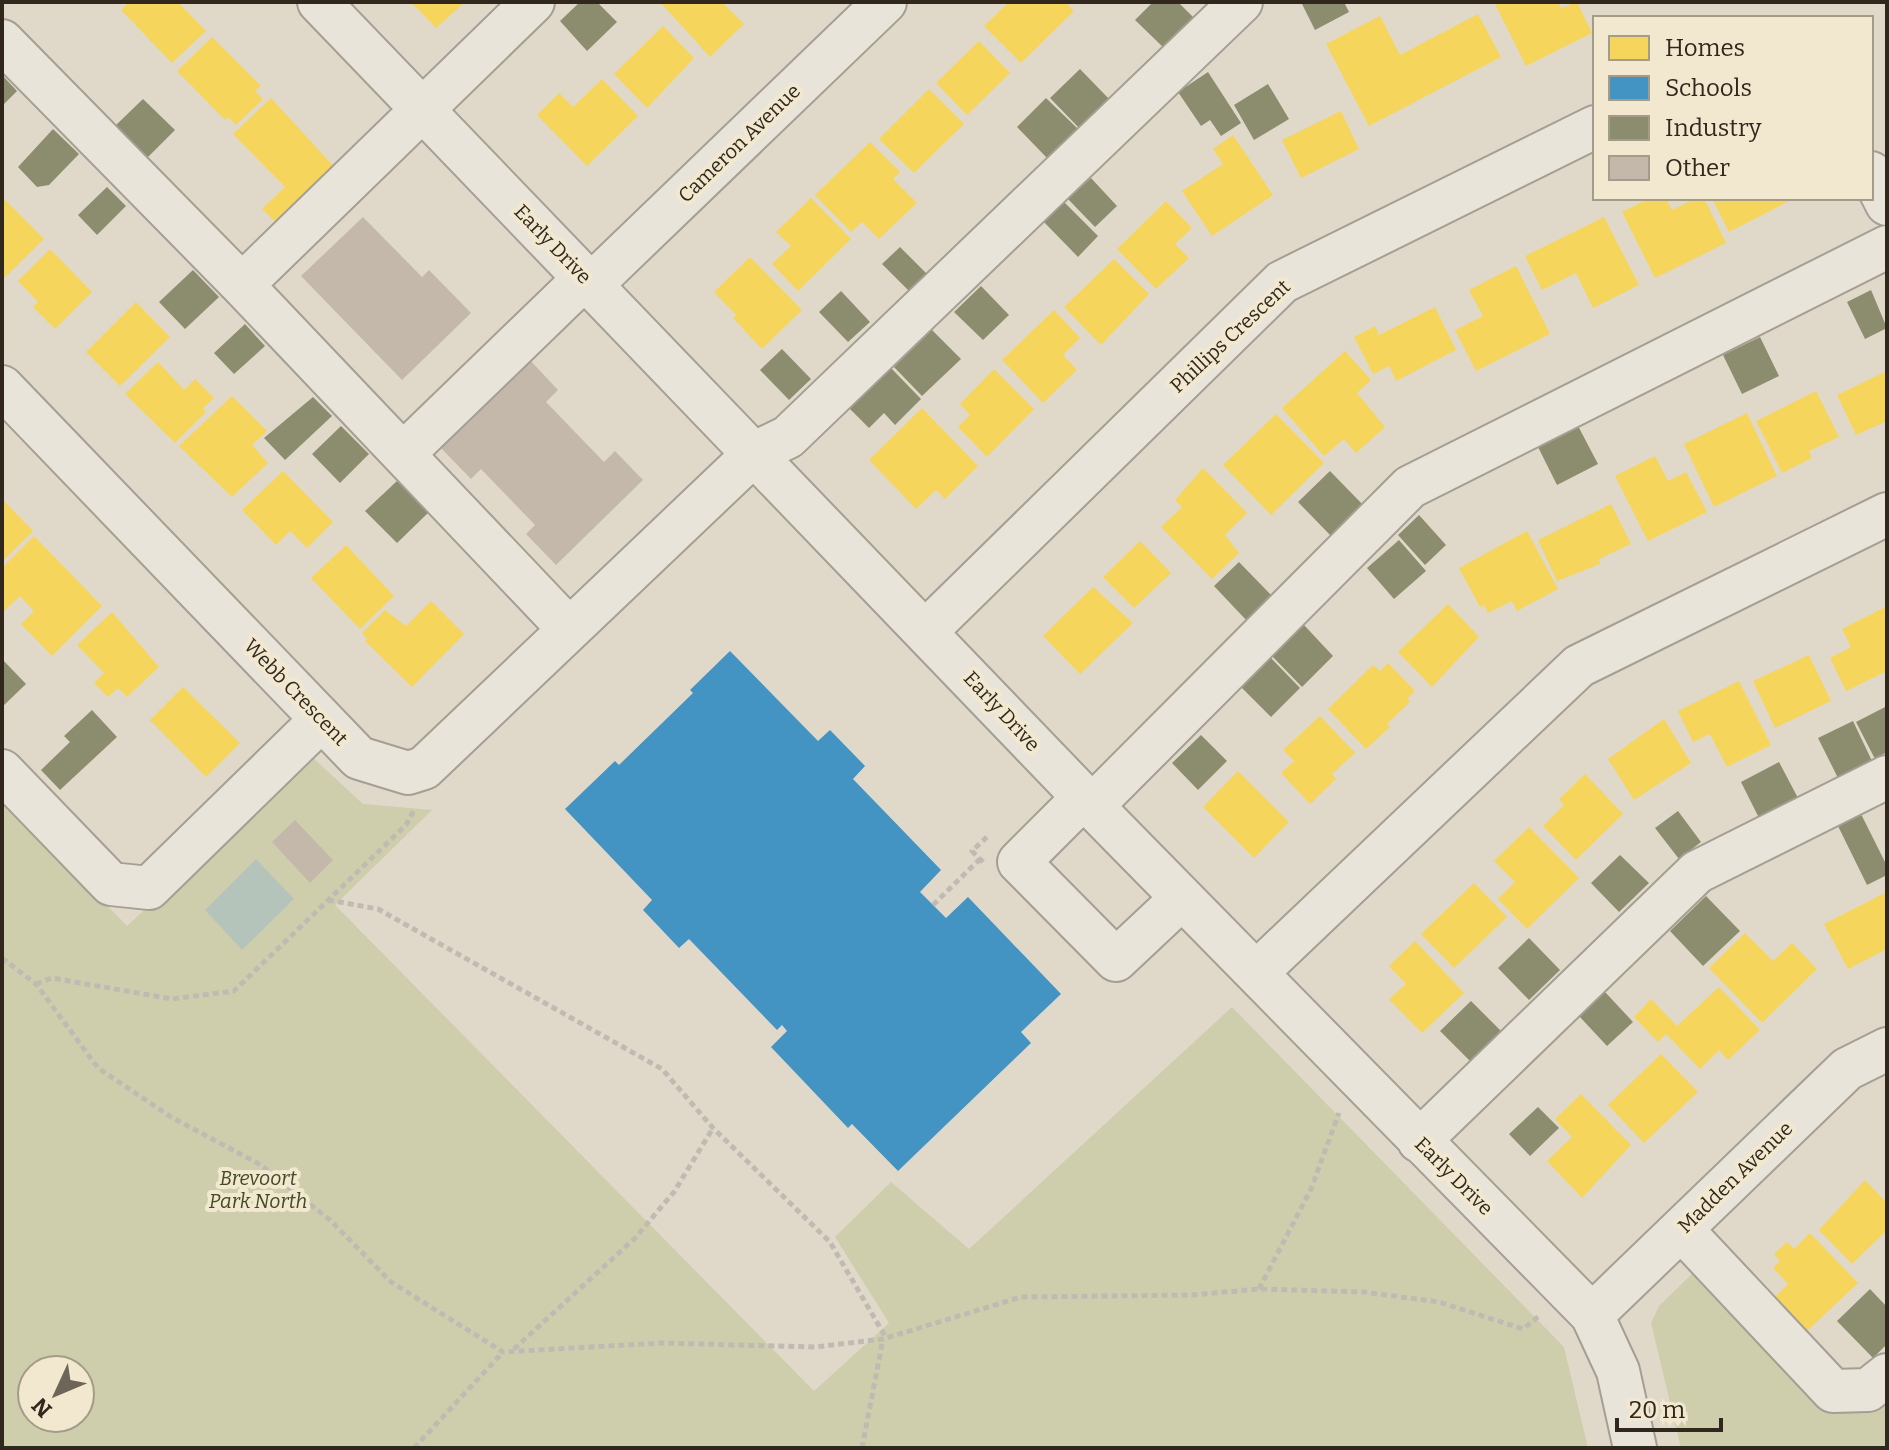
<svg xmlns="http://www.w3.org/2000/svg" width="1889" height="1450" viewBox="0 0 1889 1450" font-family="Bitter,serif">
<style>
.green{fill:#cecead;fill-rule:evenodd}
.water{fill:#b5c4bb}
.homes{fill:#f6d55c}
.schools{fill:#4393c3}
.industry{fill:#8c8c6e}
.building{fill:#c3b8aa}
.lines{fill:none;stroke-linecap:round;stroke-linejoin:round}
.minor-casing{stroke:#a59e93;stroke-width:46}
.path{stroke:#c0bbb2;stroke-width:5;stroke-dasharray:6 4;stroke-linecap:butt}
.minor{stroke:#e8e4da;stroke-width:42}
.labels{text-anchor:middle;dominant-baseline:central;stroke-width:8;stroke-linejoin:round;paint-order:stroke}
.street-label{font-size:20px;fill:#31271d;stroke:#f1e8cf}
.park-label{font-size:20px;font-style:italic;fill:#414b25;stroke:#f1e8cf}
</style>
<rect width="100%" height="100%" fill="#e0d9c9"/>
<path class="green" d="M311,756L363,804L432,810L335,905L814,1391L889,1323L835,1237L891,1182L969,1249L1232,1007L1564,1347L1588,1448H2V797L127,926ZM32,1370H80V1418H32Z
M1701,1265L1816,1399L1855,1413L1887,1397V1448H1681L1651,1323L1659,1306Z"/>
<path class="water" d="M256,859L294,899L242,950L205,910Z"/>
<path class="homes" d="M129,2H178L206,31L172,63L121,10Z
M411,2H465L436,28Z
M660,2H722L744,24L710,57Z
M1009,2H1065L1074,11L1021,63L984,26Z
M1494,2H1558L1561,8L1577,2L1592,33L1526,66Z
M1478,14L1501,57L1369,126L1326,44L1380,16L1400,55Z
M663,26L694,58L647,108L614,74Z
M212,37L261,86L255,91L263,99L236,125L228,117L225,120L177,71Z
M979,41L1010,73L967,115L936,83Z
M602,79L638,116L587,166L537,115L559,93L573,107Z
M929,89L964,124L914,173L879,139Z
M271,98L338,171L281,227L262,209L285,187L233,134Z
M1341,111L1359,149L1301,178L1282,140Z
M1233,135L1273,195L1212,236L1182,191L1223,164L1213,149Z
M870,142L900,172L893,179L917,203L879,239L862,222L851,232L815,195Z
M2,197L44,239L5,277L2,274Z
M811,198L851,239L798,291L772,264L791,246L776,232Z
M1650,198H1666L1672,210L1696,198H1704L1726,243L1655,278L1622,212Z
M1712,198H1795L1729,232Z
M1166,201L1192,228L1175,244L1189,258L1156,289L1117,249Z
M1604,217L1639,285L1593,308L1576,273L1542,290L1525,256Z
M50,249L92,292L55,329L33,307L38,302L18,281Z
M750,257L802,310L762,349L733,318L736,315L714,292Z
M1114,259L1149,294L1101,345L1064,307Z
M1516,266L1550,334L1476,371L1455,330L1483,316L1469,290Z
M136,302L170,337L120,386L86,352Z
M1435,307L1456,350L1396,381L1389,366L1373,374L1354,337L1375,326L1379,335Z
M1054,310L1080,338L1063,355L1077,370L1043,403L1002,360Z
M1345,351L1371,380L1357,393L1385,427L1356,453L1344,439L1324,456L1282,408Z
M158,362L184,390L195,379L214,398L203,408L206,412L175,443L125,394Z
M994,369L1034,409L987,457L958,427L970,415L960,404Z
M1887,371V421L1856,435L1837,395Z
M1816,391L1839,437L1809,451L1812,458L1782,473L1756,421Z
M232,396L267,431L252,445L268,463L232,497L179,446Z
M922,408L978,466L945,499L936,490L916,509L869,460Z
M1747,413L1777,476L1714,507L1684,444Z
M1276,414L1324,463L1271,515L1223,465Z
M1655,456L1668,481L1686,472L1707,512L1648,541L1615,476Z
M1203,468L1247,513L1225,535L1239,553L1212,579L1161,527L1182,507L1175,500Z
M283,471L333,522L307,548L290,531L276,545L242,510Z
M2,499L33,531L2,562Z
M1611,504L1631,544L1599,559L1600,564L1557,581L1538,540Z
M1527,531L1558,589L1517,611L1512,601L1488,613L1484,605L1480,607L1459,568Z
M34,536L102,606L52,656L21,624L34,611L20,596L2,613V568Z
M1140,541L1171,573L1134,608L1103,577Z
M346,545L394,596L360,629L311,578Z
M1093,587L1133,623L1080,674L1043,636Z
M431,601L464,634L412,687L365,641L367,639L362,633L385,610L406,626Z
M1448,604L1479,637L1432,687L1398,652Z
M1885,607L1887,671L1846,691L1830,658L1851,647L1842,629Z
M112,612L159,667L127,697L118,688L108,697L94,683L104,673L77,645Z
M1809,655L1831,701L1775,728L1753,681Z
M1388,663L1415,691L1407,699L1410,702L1387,724L1390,727L1366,749L1328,709L1373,665L1380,671Z
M1739,681L1771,745L1727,767L1710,734L1693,742L1678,711Z
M183,687L240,743L206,777L150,720Z
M1320,716L1355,753L1332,774L1336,779L1310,804L1281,773L1294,761L1283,750Z
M1664,719L1691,763L1634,800L1608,759Z
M1238,771L1289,822L1254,858L1203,807Z
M1585,774L1623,814L1576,860L1543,826L1564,805L1559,799Z
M1529,827L1579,878L1527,929L1498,899L1515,882L1494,861Z
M1474,883L1507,917L1454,968L1421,934Z
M1887,892V949L1848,969L1824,924Z
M1745,933L1773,961L1792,943L1817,969L1762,1023L1709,968Z
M1415,941L1464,993L1422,1033L1389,999L1406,984L1389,966Z
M1719,987L1760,1030L1728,1060L1719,1050L1700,1069L1666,1034L1658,1042L1634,1017L1651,999L1677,1026Z
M1661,1054L1698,1092L1644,1143L1608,1105Z
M1581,1094L1631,1145L1582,1198L1547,1161L1572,1137L1555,1119Z
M1865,1180L1887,1203V1230L1852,1264L1819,1230Z
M1810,1233L1858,1283L1807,1331L1775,1297L1788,1284L1773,1268L1780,1261L1774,1254L1787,1242L1794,1249Z"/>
<path class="schools" d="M730,651L818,741L830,730L865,766L853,779L941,870L920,892L946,918L968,897L1061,994L1021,1032L1031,1043L898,1171L852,1124L848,1128L771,1047L787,1031L782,1025L777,1030L689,939L679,948L643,910L652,900L565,809L615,761L619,765L693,693L690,690Z"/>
<path class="industry" d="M580,2H597L617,22L587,51L560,21Z
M1153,2H1178L1195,19L1165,49L1135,20Z
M1301,2H1344L1349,12L1315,30Z
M1080,69L1110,100L1080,129L1050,98Z
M1208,72L1241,123L1221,136L1210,120L1201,126L1178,92Z
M2,75L17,91L2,106Z
M1268,84L1289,119L1254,140L1234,105Z
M1046,98L1078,129L1048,159L1017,127Z
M143,99L175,130L145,160L113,128Z
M53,129L79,154L49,185L37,187L18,167Z
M1091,178L1117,206L1095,227L1068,199Z
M107,187L126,206L97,235L78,215Z
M1063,201L1098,236L1078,257L1043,221Z
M900,247L927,274L909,291L882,264Z
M193,270L219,297L185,329L159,302Z
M981,286L1009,315L983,340L954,312Z
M1871,290L1887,328L1865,339L1847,302Z
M841,291L870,322L848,342L819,312Z
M245,324L265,346L234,374L214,353Z
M932,330L961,359L922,396L894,367Z
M1760,337L1779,376L1742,394L1723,355Z
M782,349L811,379L789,400L760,370Z
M890,367L921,399L895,425L884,413L869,428L849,408Z
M313,397L332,416L285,460L264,438Z
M1577,424L1598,464L1557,485L1537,445Z
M341,426L369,454L340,483L312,454Z
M1330,471L1364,506L1332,537L1298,502Z
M397,481L428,513L397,543L365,511Z
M1419,515L1446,545L1425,565L1398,535Z
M1399,540L1426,571L1394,599L1367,568Z
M1239,562L1274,598L1248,622L1214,586Z
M1304,625L1333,656L1302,687L1272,656Z
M1271,658L1300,688L1271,717L1241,687Z
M2,659L26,684L2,707Z
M1887,706V752L1875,759L1856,722Z
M92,710L117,737L60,790L41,770L70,742L64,736Z
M1853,721L1872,761L1838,778L1818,738Z
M1201,735L1227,761L1198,790L1172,763Z
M1779,762L1798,798L1759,818L1741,782Z
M1678,811L1701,842L1679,859L1655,828Z
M1861,814L1887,866V875L1867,885L1838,826Z
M1620,855L1649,883L1619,912L1591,883Z
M1706,896L1740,931L1703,966L1670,931Z
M1529,938L1560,970L1529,1000L1498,968Z
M1605,992L1633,1022L1607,1046L1579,1016Z
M1471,1001L1504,1034L1473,1064L1440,1031Z
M1538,1107L1559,1128L1530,1156L1509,1134Z
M1870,1289L1887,1307V1344L1873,1358L1837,1321Z"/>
<path class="building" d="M363,217L422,277L429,270L471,313L402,380L301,276Z
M527,357L558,390L546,402L604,462L615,451L643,480L556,565L526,534L535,525L481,469L471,479L437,444Z
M295,820L333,860L310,883L272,842Z"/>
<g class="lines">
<g class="minor-casing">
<path id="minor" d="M319,2L1092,806L1592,1315L1618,1371L1635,1448
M2,41L242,285L569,629
M1871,173L1887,204
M592,284L885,2
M242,285L533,2
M2,387L359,758L408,773L424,768L755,453L788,437L1241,2
M403,454L586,277
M926,631L1282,282L1595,127
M2,771L111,884L149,888L321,720
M1084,797L1019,862L1116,960L1182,898
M1092,806L1410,487L1887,247
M1256,973L1579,666L1887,514
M1419,1141L1697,872L1887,777
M1681,1229L1833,1391L1868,1390L1887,1375
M1592,1315L1847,1069L1887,1049"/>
</g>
<path class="path" d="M983,862L972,851L989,835
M328,900L378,909L662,1069L713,1128L830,1242L885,1336
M933,905L980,859
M2,958L36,984L98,1068L171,1117L261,1165L330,1220L391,1282L503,1352L662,1343L815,1347L883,1339L1021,1297L1192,1295L1259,1289L1364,1292L1439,1302L1523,1329L1539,1316
M36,984L52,978L172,999L234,991L406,825L415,808
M1259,1289L1311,1189L1339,1113
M514,1349L635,1238L674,1192L713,1128
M414,1448L503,1352
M862,1448L883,1339"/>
<use href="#minor" class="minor"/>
</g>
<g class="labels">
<g class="street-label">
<text transform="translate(739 143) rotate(-44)">Cameron Avenue</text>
<text transform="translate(553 244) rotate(46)">Early Drive</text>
<text transform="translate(1230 336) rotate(-43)">Phillips Crescent</text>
<text transform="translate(296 692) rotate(46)">Webb Crescent</text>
<text transform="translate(1002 711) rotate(47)">Early Drive</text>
<text transform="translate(1454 1176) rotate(45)">Early Drive</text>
<text transform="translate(1735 1177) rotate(-44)">Madden Avenue</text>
</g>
<g class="park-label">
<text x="258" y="1178">Brevoort<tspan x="258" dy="23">Park North</tspan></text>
</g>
</g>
<rect width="1889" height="1450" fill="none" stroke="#31271d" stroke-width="8"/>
<rect x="1593" y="16" width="280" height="184" fill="#f1e8cf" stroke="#a49b88" stroke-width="2"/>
<rect x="1609" y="36" width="40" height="24" fill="#f6d55c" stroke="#a49b88" stroke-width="2"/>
<text x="1665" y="56" font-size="24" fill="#31271d">Homes</text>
<rect x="1609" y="76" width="40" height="24" fill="#4393c3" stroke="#a49b88" stroke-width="2"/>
<text x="1665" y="96" font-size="24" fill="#31271d">Schools</text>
<rect x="1609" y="116" width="40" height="24" fill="#8c8c6e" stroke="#a49b88" stroke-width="2"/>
<text x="1665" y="136" font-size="24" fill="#31271d">Industry</text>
<rect x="1609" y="156" width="40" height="24" fill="#c3b8aa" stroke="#a49b88" stroke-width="2"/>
<text x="1665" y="176" font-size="24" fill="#31271d">Other</text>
<g transform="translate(56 1394) rotate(226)"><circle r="38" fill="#f1e8cf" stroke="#a49b88" stroke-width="2"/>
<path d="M0-6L14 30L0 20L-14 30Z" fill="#6e6559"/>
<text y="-12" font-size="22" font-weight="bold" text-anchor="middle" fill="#31271d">N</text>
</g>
<path d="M1617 1418v12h104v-12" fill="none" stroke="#31271d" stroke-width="4"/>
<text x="1629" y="1418" font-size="24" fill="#31271d" stroke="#f1e8cf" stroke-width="6" paint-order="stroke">20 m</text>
</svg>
